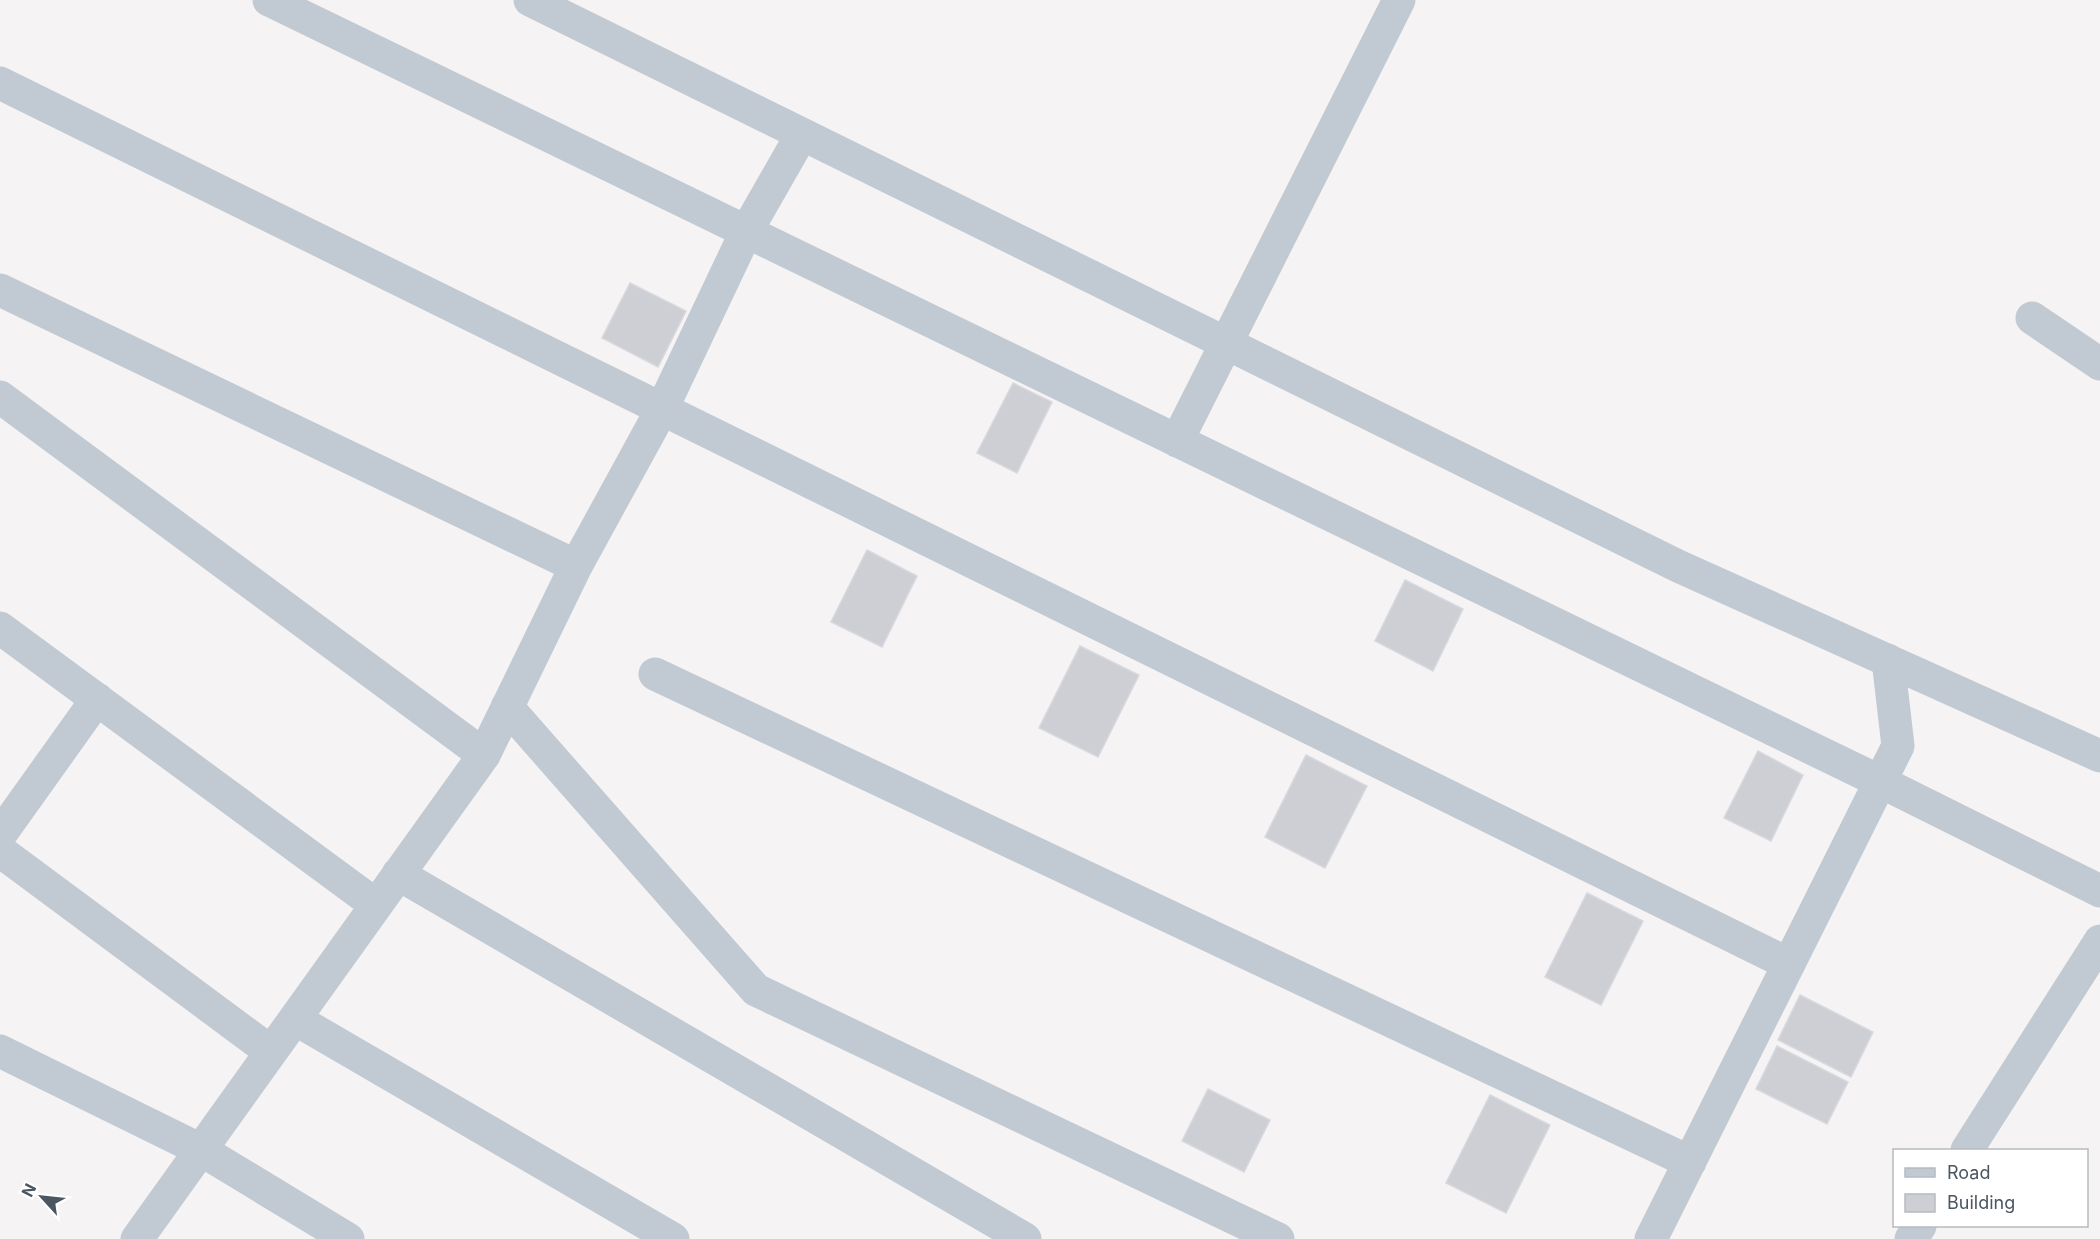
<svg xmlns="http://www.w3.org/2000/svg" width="2100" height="1239" viewBox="0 0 2100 1239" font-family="Inter,sans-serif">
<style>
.building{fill:#cdcfd5;stroke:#d7d9de;stroke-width:1.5}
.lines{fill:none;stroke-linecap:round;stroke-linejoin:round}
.minor{stroke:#c1cad2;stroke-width:33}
.tertiary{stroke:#c1cad2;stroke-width:33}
</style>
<rect width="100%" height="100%" fill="#f5f3f3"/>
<path class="building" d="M630,283L686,311L658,367L602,338Z
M1013,383L1052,402L1017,473L977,453Z
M867,550L917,576L882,647L831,622Z
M1405,580L1463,609L1433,671L1375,641Z
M1080,646L1139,675L1098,757L1039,728Z
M1758,751L1803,775L1771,841L1724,818Z
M1306,755L1367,786L1325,868L1265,837Z
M1587,893L1643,921L1601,1005L1545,977Z
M1800,995L1873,1032L1851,1077L1778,1040Z
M1777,1046L1848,1082L1827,1124L1756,1089Z
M1208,1089L1270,1120L1244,1172L1182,1141Z
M1490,1095L1550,1125L1506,1213L1446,1183Z"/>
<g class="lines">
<path class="minor" d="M269,0L1881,782L2100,891
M530,0L1678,566L2100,756
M0,83L1789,964
M0,290L576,566
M2032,318L2100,364
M0,397L484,755
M1177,441L1399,0
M0,628L376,905
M655,674L1690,1162
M507,707L756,990L1278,1239
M0,835L97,699
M0,851L271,1052
M398,874L1025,1239
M295,1019L673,1239
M0,1051L201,1150L348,1239
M137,1239L484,755L576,566L662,409L746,232L802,134
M1651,1239L1898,746L1888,660"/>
<path class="tertiary" d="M1967,1150L2100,941
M1911,1239L1920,1226"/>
</g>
<rect x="1893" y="1149" width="195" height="78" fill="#ffffff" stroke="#b7bbc0" stroke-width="1.5"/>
<rect x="1905" y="1168" width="30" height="9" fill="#c1cad2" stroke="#b7bbc0" stroke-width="1.5"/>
<text x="1947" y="1179" font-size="18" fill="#4a5661">Road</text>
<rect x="1905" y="1194" width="30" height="18" fill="#cdcfd5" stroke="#b7bbc0" stroke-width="1.5"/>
<text x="1947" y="1209" font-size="18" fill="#4a5661">Building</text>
<g transform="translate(42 1197) rotate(297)" stroke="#ffffff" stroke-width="4.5" paint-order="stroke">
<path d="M0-4.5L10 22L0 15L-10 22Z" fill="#4a5661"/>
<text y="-9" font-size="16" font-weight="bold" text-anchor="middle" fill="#4a5661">N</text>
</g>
</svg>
